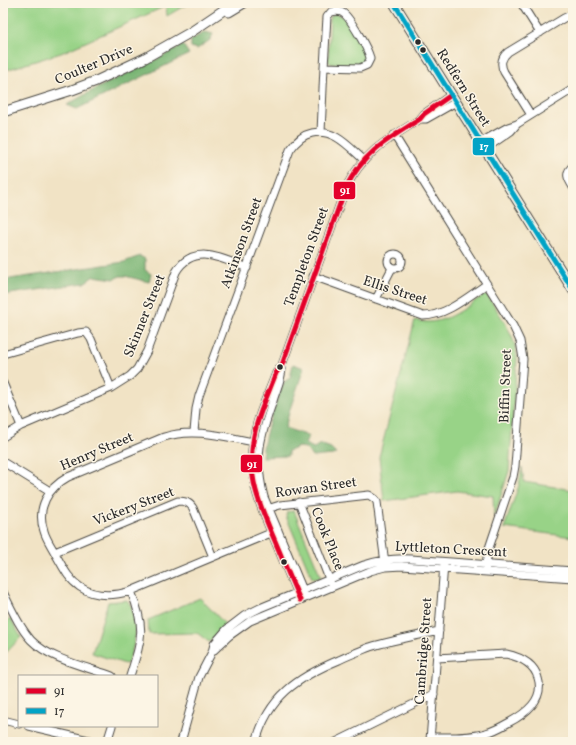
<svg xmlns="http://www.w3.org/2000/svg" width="576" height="745" viewBox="0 0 576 745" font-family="Vollkorn,serif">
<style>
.green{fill:#98d387;stroke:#627f59}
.forest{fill:#7ab574;stroke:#527050}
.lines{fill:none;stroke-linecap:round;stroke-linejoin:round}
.minor-casing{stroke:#494742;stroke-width:9}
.major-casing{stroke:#494742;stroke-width:11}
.minor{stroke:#fff;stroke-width:7}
.major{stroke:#fff;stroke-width:9}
.bus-1-casing{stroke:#fcf5e5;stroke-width:8}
.bus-2-casing{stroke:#fcf5e5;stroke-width:8}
.bus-1{stroke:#e4002b;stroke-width:5}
.bus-2{stroke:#02a3c6;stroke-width:5}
.bus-dot{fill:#2b2b2b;stroke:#fcf5e5;stroke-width:1.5}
.labels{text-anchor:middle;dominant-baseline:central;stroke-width:3;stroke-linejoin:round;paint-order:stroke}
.street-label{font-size:14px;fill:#2b2b2b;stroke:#fcf5e5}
.line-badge{stroke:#fcf5e5;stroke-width:1.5}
.badge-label{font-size:11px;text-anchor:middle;font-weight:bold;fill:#fff}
</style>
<rect width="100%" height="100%" fill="#fcf5e5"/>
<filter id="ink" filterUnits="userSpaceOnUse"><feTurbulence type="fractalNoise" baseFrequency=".025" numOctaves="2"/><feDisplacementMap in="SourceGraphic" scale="8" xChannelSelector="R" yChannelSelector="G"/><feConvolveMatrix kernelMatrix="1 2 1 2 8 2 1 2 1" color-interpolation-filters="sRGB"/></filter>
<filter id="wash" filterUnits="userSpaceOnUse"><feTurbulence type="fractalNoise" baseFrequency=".012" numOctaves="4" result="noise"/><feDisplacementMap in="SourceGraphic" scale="16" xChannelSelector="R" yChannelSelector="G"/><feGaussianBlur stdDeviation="0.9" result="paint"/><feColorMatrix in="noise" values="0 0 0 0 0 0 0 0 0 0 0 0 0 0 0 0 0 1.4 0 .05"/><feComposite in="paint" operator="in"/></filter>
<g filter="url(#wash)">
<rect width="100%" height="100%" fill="#f1e3c5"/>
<path class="green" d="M3,3H189L167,16L166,6L61,53L3,71Z
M336,13L344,17L367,54L366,61L362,65L331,64L328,61L330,18L332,15Z
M484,295L488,296C500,316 516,335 517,359L509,471L494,517L493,496L457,491L384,501L379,457L415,320C442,328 462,309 484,295Z
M522,467L524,482L573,490V537L504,528L519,485Z
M294,511L321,577L315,579L312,578L286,516L287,512Z
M200,598L225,624L209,642L197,633L149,634L148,620Z
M127,600C142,619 135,643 128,663L125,664L92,653L108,602Z
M10,618L21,637L3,656V623Z"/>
<path class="forest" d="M205,32L213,34L210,40L197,49L191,47V40Z
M183,45L189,54L77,109L67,105C104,82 145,67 183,45Z
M140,256L145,259V270L151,274L149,282L125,276H120L114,279L94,276L84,283L3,295V280L124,262Z
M293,364L304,368L290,409L285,428L309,436L305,443L307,445L314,448L320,444L331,448L336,453L333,455L312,457L306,448L299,447L288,451V456L262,457C264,431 275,406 284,382L290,378Z"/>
</g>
<g filter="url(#ink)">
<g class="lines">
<g class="minor-casing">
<path id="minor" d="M521,3L540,33
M531,115L504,72C500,64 501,58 508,52L564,18L573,14
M420,119H426L456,102
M321,132L324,67L360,68L367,65L370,59C370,52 349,16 343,13C339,10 335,11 331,12L327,17L324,67
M394,135L513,326L520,341L523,359L515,466L513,477L488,551L485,572
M481,142L508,127L517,124
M485,149L511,131L517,124L573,89
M573,166C564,173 568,179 573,187
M388 261a7 7 0 1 1 14 0a7 7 0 1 1-14 0Z
M313,276L423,316C446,316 469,296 487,284
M376,299L392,268
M3,354L78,333L86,332L91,339L111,388
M282,365C283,377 276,390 273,401C260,437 254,458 264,497L305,595
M3,383L21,426
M194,432L196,409L199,396L290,150C296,141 302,135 312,133C334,128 349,147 364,160
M3,437L21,426L111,388L130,376L137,369L147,351L176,272C193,243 222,258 247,268
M260,443C229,438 195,427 164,437L68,477C48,488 36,508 44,531C46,539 52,547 56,555C63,567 68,579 80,587C95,597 114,596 131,591L278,530
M3,462L50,491
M299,502L331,584
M264,510L280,505L369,495L375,499L377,502L385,563
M55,552L178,501C185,501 189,502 193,508L213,557
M3,592C11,608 19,627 31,640C49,659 87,667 112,676
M300,600C291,580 283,560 275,541C261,508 247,478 253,442C256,418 268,395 276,373L282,365L346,187C365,151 387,140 420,119L424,114L451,95
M212,652L229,636L250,621L370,571L385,567L402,566L573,578
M130,676C142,638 146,629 131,591
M3,720L19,724
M29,726L97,742
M431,737C449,737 469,738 486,733C494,731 501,727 508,723C525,714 545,700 538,678C534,663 520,657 506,654L437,658
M430,740L444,565
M107,742L112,726
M181,742L199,677L212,652L214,644L227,629L244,616L260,608L364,565C380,560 394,558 411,559L573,571
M256,742C268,697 298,677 339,660C349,655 360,651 370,647C393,640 416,636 439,631
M336,742L434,694"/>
</g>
<g class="major-casing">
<path id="major" d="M394,3L573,290
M229,12L244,3
M3,112L72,90L96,81L145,58L191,32L234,3"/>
</g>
<use href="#minor" class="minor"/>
<use href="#major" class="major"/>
<g class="bus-1-casing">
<path id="bus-1" d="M300,600C291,580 283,560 275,541C261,508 247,478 253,442C256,418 268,395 276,373L282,365L346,187C365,151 387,140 420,119L424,114L451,95"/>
</g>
<g class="bus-2-casing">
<path id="bus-2" d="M394,3L573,290"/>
</g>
<use href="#bus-1" class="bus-1"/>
<use href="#bus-2" class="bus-2"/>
</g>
</g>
<g class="bus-dot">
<circle cx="418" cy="42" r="3.5"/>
<circle cx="423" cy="50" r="3.5"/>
<circle cx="280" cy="367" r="3.5"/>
<circle cx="284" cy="562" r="3.5"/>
</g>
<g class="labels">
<g class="street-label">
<text transform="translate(94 65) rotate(-23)">Coulter Drive</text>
<text transform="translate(463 88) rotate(58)">Redfern Street</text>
<text transform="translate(242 243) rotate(-70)">Atkinson Street</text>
<text transform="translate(307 257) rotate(-70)">Templeton Street</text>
<text transform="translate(395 291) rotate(18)">Ellis Street</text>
<text transform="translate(145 316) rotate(-68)">Skinner Street</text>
<text transform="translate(506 386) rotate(-88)">Biffin Street</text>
<text transform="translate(97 452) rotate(-23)">Henry Street</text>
<text transform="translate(316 488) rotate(-8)">Rowan Street</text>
<text transform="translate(134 507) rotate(-21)">Vickery Street</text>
<text transform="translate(327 539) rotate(68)">Cook Place</text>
<text transform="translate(451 550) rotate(3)">Lyttleton Crescent</text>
<text transform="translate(424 651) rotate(-86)">Cambridge Street</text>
</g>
</g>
<g class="line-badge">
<rect x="472" y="137" width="23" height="19" rx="4" fill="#02a3c6"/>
<rect x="333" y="181" width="23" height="19" rx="4" fill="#e4002b"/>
<rect x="240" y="454" width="23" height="19" rx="4" fill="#e4002b"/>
</g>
<g class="badge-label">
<text x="484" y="150">17</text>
<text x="345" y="194">91</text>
<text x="252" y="468">91</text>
</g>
<rect width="576" height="745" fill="none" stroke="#fcf5e5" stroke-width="16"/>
<rect x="18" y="675" width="140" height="52" fill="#fcf5e5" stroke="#a8a49b"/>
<rect x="26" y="688" width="20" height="6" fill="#e4002b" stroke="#a8a49b"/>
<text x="54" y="695" font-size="12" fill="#2b2b2b">91</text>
<rect x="26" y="708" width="20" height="6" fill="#02a3c6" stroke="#a8a49b"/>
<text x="54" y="715" font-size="12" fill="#2b2b2b">17</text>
</svg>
